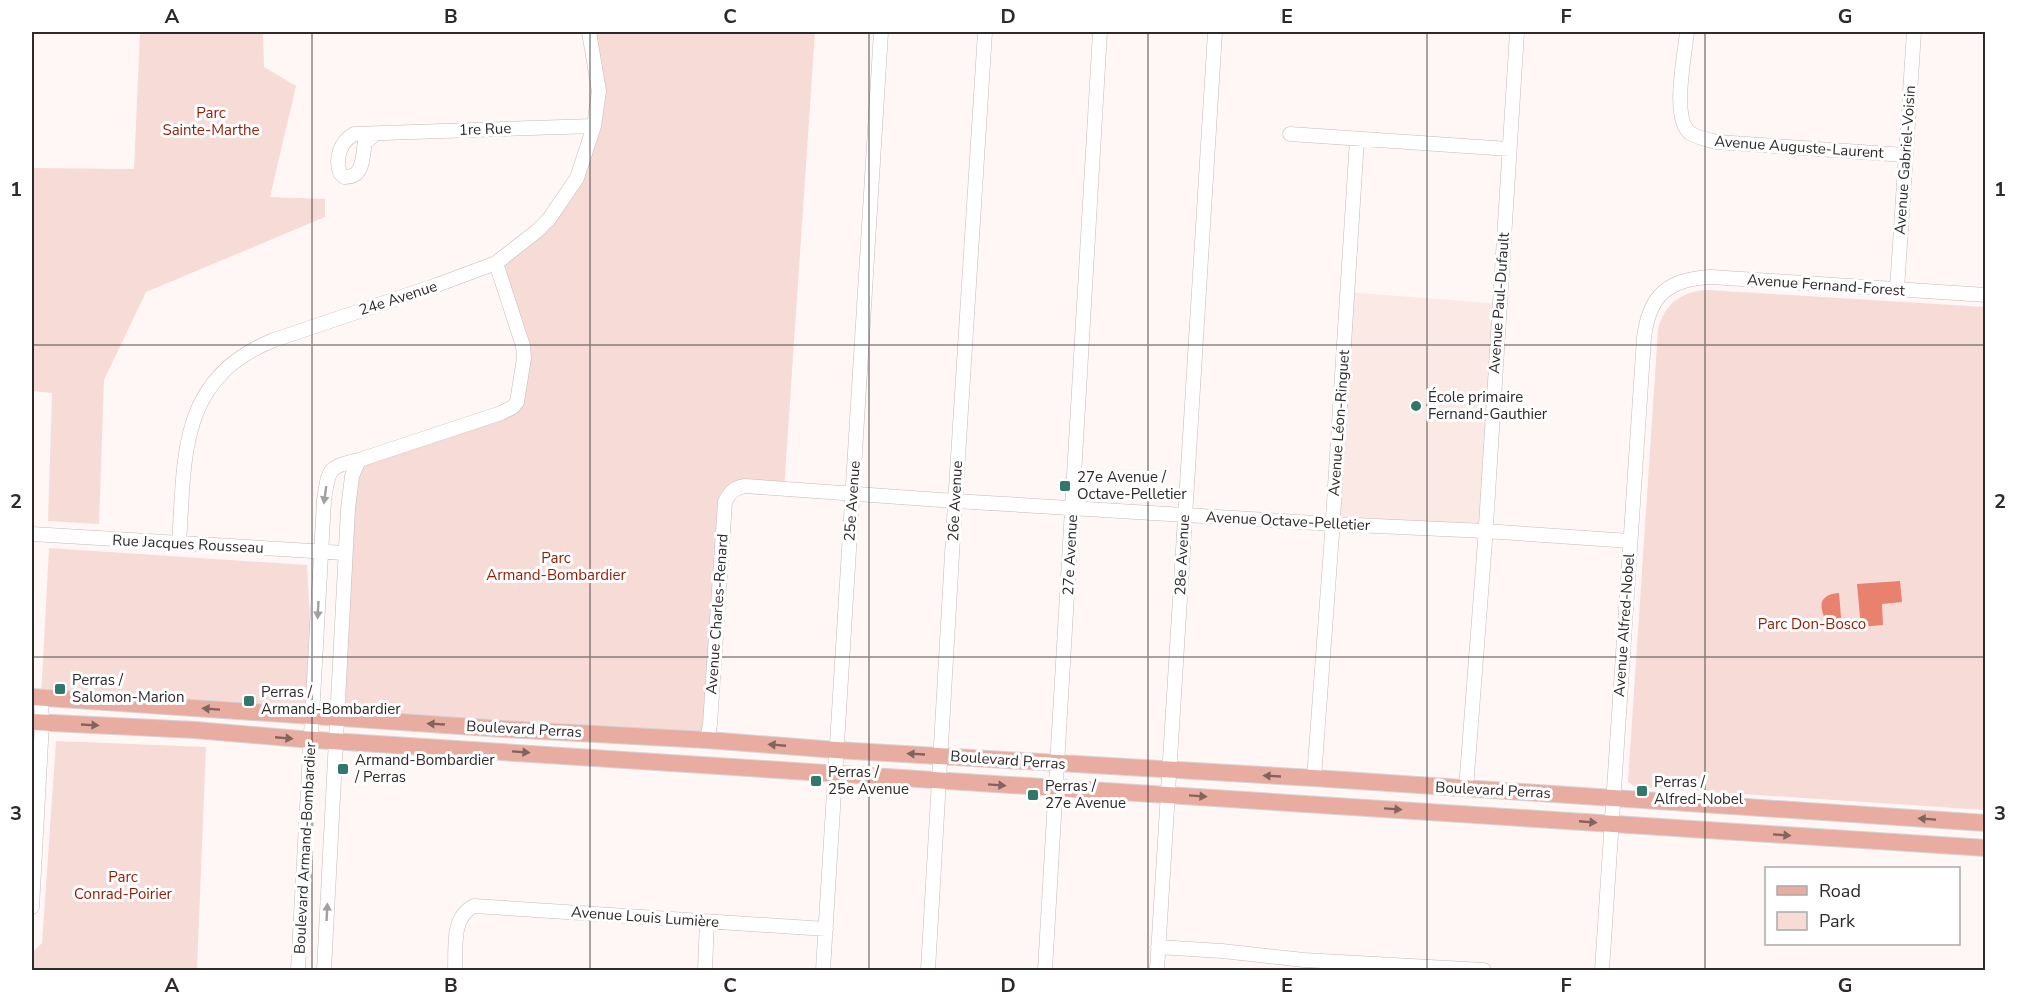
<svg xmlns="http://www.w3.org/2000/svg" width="2017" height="1002" viewBox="0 0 2017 1002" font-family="'Nunito Sans',sans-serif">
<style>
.built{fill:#fbe9e5}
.green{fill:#f7dbd6}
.water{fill:#e8816e}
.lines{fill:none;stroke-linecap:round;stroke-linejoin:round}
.minor-casing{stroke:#c3bbb9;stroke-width:15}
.major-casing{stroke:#d5d4d4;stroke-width:18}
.minor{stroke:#fff;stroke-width:14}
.major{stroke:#e9aca0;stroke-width:16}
.oneway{fill:#a19f9f}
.oneway2{fill:#82645f}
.grid{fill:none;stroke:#2e2a29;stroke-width:1.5;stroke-opacity:0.55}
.poi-dot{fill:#31776c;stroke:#fff;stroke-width:2}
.labels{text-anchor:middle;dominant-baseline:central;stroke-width:6;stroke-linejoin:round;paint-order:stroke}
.park-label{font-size:15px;fill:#941a04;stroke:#fff}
.street-label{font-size:15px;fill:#2e2a29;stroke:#fff}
.poi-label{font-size:15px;fill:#2e2a29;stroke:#fff;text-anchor:start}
.neatline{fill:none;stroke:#2e2a29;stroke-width:2}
.grid-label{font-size:20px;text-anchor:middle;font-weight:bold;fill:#2e2a29}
</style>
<rect width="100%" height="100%" fill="#fef7f6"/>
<path class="built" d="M1347,292L1499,304L1485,531L1333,524Z"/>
<path class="green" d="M140,32H263L264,67L296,86L270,197L325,199V217L146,292L104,380L99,524L48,521L52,393L32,391V168L134,169Z
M589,32H815L784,490L732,491L707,740L338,717L355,467L513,407L523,371L496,263L524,242L577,178L594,126Z
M1708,290L1985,307V810L1636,787L1628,782L1658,329C1665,303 1682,291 1708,290Z
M49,548L307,565L314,692L311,716L41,698Z
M56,741L206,747L197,970H32V953L42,943Z"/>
<path class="water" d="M1900,581L1902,602L1882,604L1883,625L1861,627L1857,584Z
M1839,593L1842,629L1831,630C1822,614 1812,595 1839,593Z"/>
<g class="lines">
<g class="minor-casing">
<path id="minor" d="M1687,32C1685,54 1671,118 1690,133C1698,138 1708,140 1717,142L1905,155
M376,134L365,142C362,156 365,178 344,177L340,173C335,158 340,142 354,134L594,126
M1290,134L1509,149
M1897,289L1914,32
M32,534L345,553
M179,543C185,456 178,378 274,340L437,285L496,263L537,231L549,219L577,178L594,126L599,91L589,32
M707,740L710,724L725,502C730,492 734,488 745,486L955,501L1333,524L1485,531L1630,541
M1314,778L1332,534L1357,139
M1466,789L1485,541L1517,32
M32,907L42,723L41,698
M1158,947L1222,951L1304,960L1484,970
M298,970L324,500C329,469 327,467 359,460L501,413L513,407L517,402L524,358L523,346L496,263
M324,970L348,509L352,476L359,460
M455,970C456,948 451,917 474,906L826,929
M705,970L707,921
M823,970L881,32
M928,970L954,520L985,32
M1045,970L1100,32
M1157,970L1215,32
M1602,970L1644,338C1649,295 1668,279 1711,277L1986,295"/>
</g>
<g class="major-casing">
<path id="major" d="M32,697L504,729L707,740L836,750L1314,778L1986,823
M32,722L195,730L300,739L1986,848"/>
</g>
<use href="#minor" class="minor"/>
<use href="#major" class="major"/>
</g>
<defs><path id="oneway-solid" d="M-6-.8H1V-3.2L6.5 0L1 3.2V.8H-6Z" transform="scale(1.5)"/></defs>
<g class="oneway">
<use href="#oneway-solid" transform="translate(325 495) rotate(98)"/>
<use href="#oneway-solid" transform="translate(318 610) rotate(93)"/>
<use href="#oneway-solid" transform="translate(327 912) rotate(-87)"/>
</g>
<g class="oneway2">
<use href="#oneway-solid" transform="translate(211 709) rotate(-176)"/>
<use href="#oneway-solid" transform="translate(436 724) rotate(-177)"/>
<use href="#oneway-solid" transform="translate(90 725) rotate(3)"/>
<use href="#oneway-solid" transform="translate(284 738) rotate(5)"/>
<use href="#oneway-solid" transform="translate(777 745) rotate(-175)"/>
<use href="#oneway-solid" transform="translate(521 752) rotate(4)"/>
<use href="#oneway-solid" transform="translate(916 754) rotate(-177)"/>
<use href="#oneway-solid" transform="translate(1272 776) rotate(-177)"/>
<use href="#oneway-solid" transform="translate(997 785) rotate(4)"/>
<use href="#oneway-solid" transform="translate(1198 796) rotate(4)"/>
<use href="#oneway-solid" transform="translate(1393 809) rotate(4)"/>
<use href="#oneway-solid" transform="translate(1927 819) rotate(-176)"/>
<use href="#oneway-solid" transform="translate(1588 822) rotate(5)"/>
<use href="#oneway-solid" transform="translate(1782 835) rotate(4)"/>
</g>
<path class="grid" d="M312,32V970M590,32V970M869,32V970M1148,32V970M1427,32V970M1705,32V970M32,345H1986M32,657H1986"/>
<g class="poi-dot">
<circle cx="1416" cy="406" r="6"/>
<rect x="1059" y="480" width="12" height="12" rx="3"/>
<rect x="54" y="683" width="12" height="12" rx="3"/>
<rect x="243" y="695" width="12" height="12" rx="3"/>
<rect x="337" y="763" width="12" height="12" rx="3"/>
<rect x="810" y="775" width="12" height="12" rx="3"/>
<rect x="1636" y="785" width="12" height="12" rx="3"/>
<rect x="1027" y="789" width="12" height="12" rx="3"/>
</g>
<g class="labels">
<g class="park-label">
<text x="211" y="113">Parc<tspan x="211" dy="17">Sainte-Marthe</tspan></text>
<text x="556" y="558">Parc<tspan x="556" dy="17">Armand-Bombardier</tspan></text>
<text x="1812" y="624">Parc Don-Bosco</text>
<text x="123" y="877">Parc<tspan x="123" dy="17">Conrad-Poirier</tspan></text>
</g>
<g class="street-label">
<text transform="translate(485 129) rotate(-2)">1re Rue</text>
<text transform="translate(1799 147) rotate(4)">Avenue Auguste-Laurent</text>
<text transform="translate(1905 160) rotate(-86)">Avenue Gabriel-Voisin</text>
<text transform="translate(1826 285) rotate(4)">Avenue Fernand-Forest</text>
<text transform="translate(398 298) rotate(-18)">24e Avenue</text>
<text transform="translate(1499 303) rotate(-86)">Avenue Paul-Dufault</text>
<text transform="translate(1339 423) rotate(-86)">Avenue Léon-Ringuet</text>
<text transform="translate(852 501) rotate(-86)">25e Avenue</text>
<text transform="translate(955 501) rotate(-87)">26e Avenue</text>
<text transform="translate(1288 521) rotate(3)">Avenue Octave-Pelletier</text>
<text transform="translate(188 544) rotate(3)">Rue Jacques Rousseau</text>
<text transform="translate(1070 555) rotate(-87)">27e Avenue</text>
<text transform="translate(1182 555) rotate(-87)">28e Avenue</text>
<text transform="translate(717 614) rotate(-86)">Avenue Charles-Renard</text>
<text transform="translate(1624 625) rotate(-86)">Avenue Alfred-Nobel</text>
<text transform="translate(524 729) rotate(3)">Boulevard Perras</text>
<text transform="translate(1008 760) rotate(4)">Boulevard Perras</text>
<text transform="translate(1493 790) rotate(3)">Boulevard Perras</text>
<text transform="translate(305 848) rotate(-87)">Boulevard Armand-Bombardier</text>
<text transform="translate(645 917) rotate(4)">Avenue Louis Lumière</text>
</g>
<g class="poi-label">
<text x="1428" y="397">École primaire<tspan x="1428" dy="17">Fernand-Gauthier</tspan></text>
<text x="1077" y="477">27e Avenue /<tspan x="1077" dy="17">Octave-Pelletier</tspan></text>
<text x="72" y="680">Perras /<tspan x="72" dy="17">Salomon-Marion</tspan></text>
<text x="261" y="692">Perras /<tspan x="261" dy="17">Armand-Bombardier</tspan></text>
<text x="355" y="760">Armand-Bombardier<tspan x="355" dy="17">/ Perras</tspan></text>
<text x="828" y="772">Perras /<tspan x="828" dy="17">25e Avenue</tspan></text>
<text x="1654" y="782">Perras /<tspan x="1654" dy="17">Alfred-Nobel</tspan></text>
<text x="1045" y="786">Perras /<tspan x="1045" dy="17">27e Avenue</tspan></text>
</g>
</g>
<rect width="2017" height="1002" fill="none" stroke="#ffffff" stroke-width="66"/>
<rect x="1765" y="867" width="195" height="78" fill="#ffffff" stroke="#abaaa9" stroke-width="1.5"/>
<rect x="1777" y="886" width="30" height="9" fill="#e9aca0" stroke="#abaaa9" stroke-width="1.5"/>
<text x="1819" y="897" font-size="18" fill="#2e2a29">Road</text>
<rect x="1777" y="912" width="30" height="18" fill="#f7dbd6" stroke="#abaaa9" stroke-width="1.5"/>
<text x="1819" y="927" font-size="18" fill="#2e2a29">Park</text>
<rect x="33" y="33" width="1951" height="936" class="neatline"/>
<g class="grid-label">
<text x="172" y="23">A</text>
<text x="451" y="23">B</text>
<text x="730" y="23">C</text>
<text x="1008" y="23">D</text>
<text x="1287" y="23">E</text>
<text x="1566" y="23">F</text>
<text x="1845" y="23">G</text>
<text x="16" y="196">1</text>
<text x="2000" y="196">1</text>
<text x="16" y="508">2</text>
<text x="2000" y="508">2</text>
<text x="16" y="820">3</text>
<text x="2000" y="820">3</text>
<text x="172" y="992">A</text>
<text x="451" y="992">B</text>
<text x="730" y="992">C</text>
<text x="1008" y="992">D</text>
<text x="1287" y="992">E</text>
<text x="1566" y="992">F</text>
<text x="1845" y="992">G</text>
</g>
</svg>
